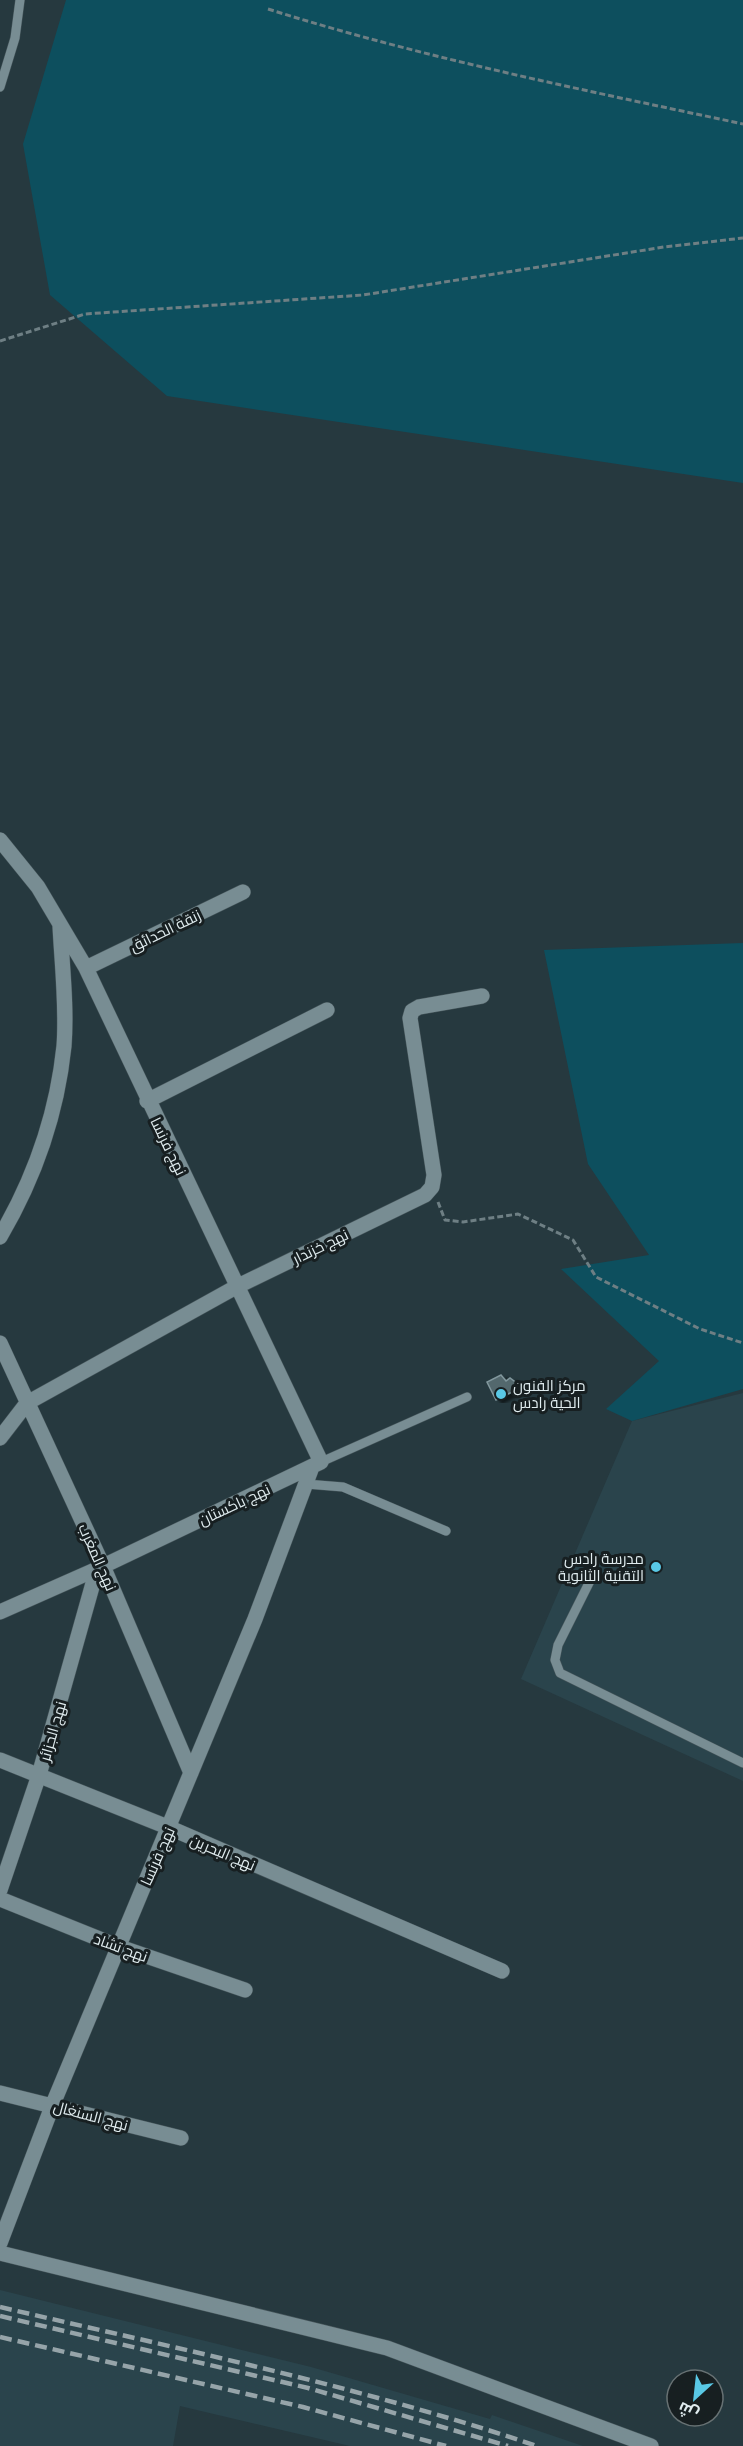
<svg xmlns="http://www.w3.org/2000/svg" width="743" height="2446" viewBox="0 0 743 2446" font-family="'Open Sans',Cairo,sans-serif">
<style>
.built{fill:#2a444c}
.green{fill:#0d4f5e}
.building{fill:#53676d;stroke:#81979d;stroke-width:1.5;filter:url(#shadow)}
.lines{fill:none;stroke-linecap:round;stroke-linejoin:round}
.service-casing{stroke:#45555a;stroke-width:10}
.minor-casing{stroke:#45555a;stroke-width:16}
.tertiary-casing{stroke:#45555a;stroke-width:16}
.path{stroke:#6e7f84;stroke-width:3;stroke-dasharray:6 3;stroke-linecap:butt}
.service{stroke:#788d93;stroke-width:9}
.minor{stroke:#788d93;stroke-width:15}
.tertiary{stroke:#788d93;stroke-width:15}
.rail{stroke:#96a4a9;stroke-width:4.5;stroke-dasharray:12 6;stroke-linecap:butt}
.poi-dot{fill:#59c8e5;stroke:#171f21;stroke-width:2}
.labels{text-anchor:middle;dominant-baseline:central;stroke-width:6;stroke-linejoin:round;paint-order:stroke}
.street-label{font-size:15px;fill:#e0ecef;stroke:#171f21}
.poi-label{font-size:15px;fill:#e0ecef;stroke:#171f21;text-anchor:start}
</style>
<defs>
<filter id="shadow"><feDropShadow dx="6" dy="3.5" stdDeviation="1.5" flood-color="#0009"/></filter>
</defs>
<rect width="100%" height="100%" fill="#26393f"/>
<path class="built" d="M743,1393V1781L521,1679L632,1421Z
M0,2290L311,2367L490,2419L492,2415L583,2446H350L180,2406L173,2446H0Z"/>
<path class="green" d="M66,0H743V483L167,396L50,295L23,144Z
M743,943V1389L632,1421L606,1409L659,1361L561,1269L649,1255L588,1164L544,950Z"/>
<path class="building" d="M501,1375L506,1381L510,1378L522,1387L496,1400L487,1382Z"/>
<g class="lines">
<g class="service-casing">
<path id="service" d="M0,87L15,38L20,0
M321,1462L467,1397
M306,1484L343,1487L446,1531
M590,1581L558,1645L555,1660L560,1673L743,1763"/>
</g>
<g class="minor-casing">
<path id="minor" d="M0,840L38,887L86,968L321,1462L97,1569L0,1612
M86,968L243,892
M147,1101L327,1010
M0,1237C34,1179 57,1114 64,1046C67,1007 62,965 60,926
M0,1343L103,1566L191,1773
M0,1438L27,1403L236,1287L425,1195L432,1187L434,1175L410,1018L412,1011L419,1007L482,996
M0,1760L170,1828L502,1971
M0,1890L39,1775L97,1569
M0,1899L117,1946L245,1990
M0,2093L181,2138
M0,2243L53,2104L255,1619L312,1467"/>
</g>
<g class="tertiary-casing">
<path id="tertiary" d="M0,2253L387,2348L651,2446"/>
</g>
<path class="path" d="M268,9C423,58 584,90 743,124
M0,341L85,314L363,295L664,247L743,238
M438,1202L445,1220L463,1222L518,1214L573,1240L596,1277L700,1329L743,1343"/>
<use href="#service" class="service"/>
<use href="#minor" class="minor"/>
<use href="#tertiary" class="tertiary"/>
<path class="rail" d="M0,2307C180,2349 362,2387 537,2446
M0,2316L308,2388L508,2446
M0,2337L303,2407L446,2446"/>
</g>
<g class="poi-dot">
<circle cx="501" cy="1394" r="6"/>
<circle cx="656" cy="1567" r="6"/>
</g>
<g class="labels">
<g class="street-label">
<text transform="translate(165 930) rotate(-26)">زنقة الحدائق</text>
<text transform="translate(169 1146) rotate(64)">نهج فرنسا</text>
<text transform="translate(320 1246) rotate(-26)">نهج خزندار</text>
<text transform="translate(234 1504) rotate(-25)">نهج باكستان</text>
<text transform="translate(98 1557) rotate(66)">نهج المغرب</text>
<text transform="translate(52 1731) rotate(-74)">نهج الجزائر</text>
<text transform="translate(223 1852) rotate(23)">نهج البحرين</text>
<text transform="translate(157 1856) rotate(-66)">نهج فرنسا</text>
<text transform="translate(121 1947) rotate(20)">نهج تشاد</text>
<text transform="translate(91 2115) rotate(15)">نهج السنغال</text>
</g>
<g class="poi-label">
<text x="513" y="1385">مركز الفنون<tspan x="513" dy="17">الحية رادس</tspan></text>
<text x="644" y="1558" text-anchor="end">مدرسة رادس<tspan x="644" dy="17">التقنية الثانوية</tspan></text>
</g>
</g>
<g transform="translate(695 2398) rotate(207)"><circle r="28" fill="#171f21" stroke="#677173" stroke-width="1.5"/>
<path d="M0-4.5L10 22L0 15L-10 22Z" fill="#59c8e5"/>
<text y="-9" font-size="16" font-weight="bold" text-anchor="middle" fill="#e0ecef">ش</text>
</g>
</svg>
